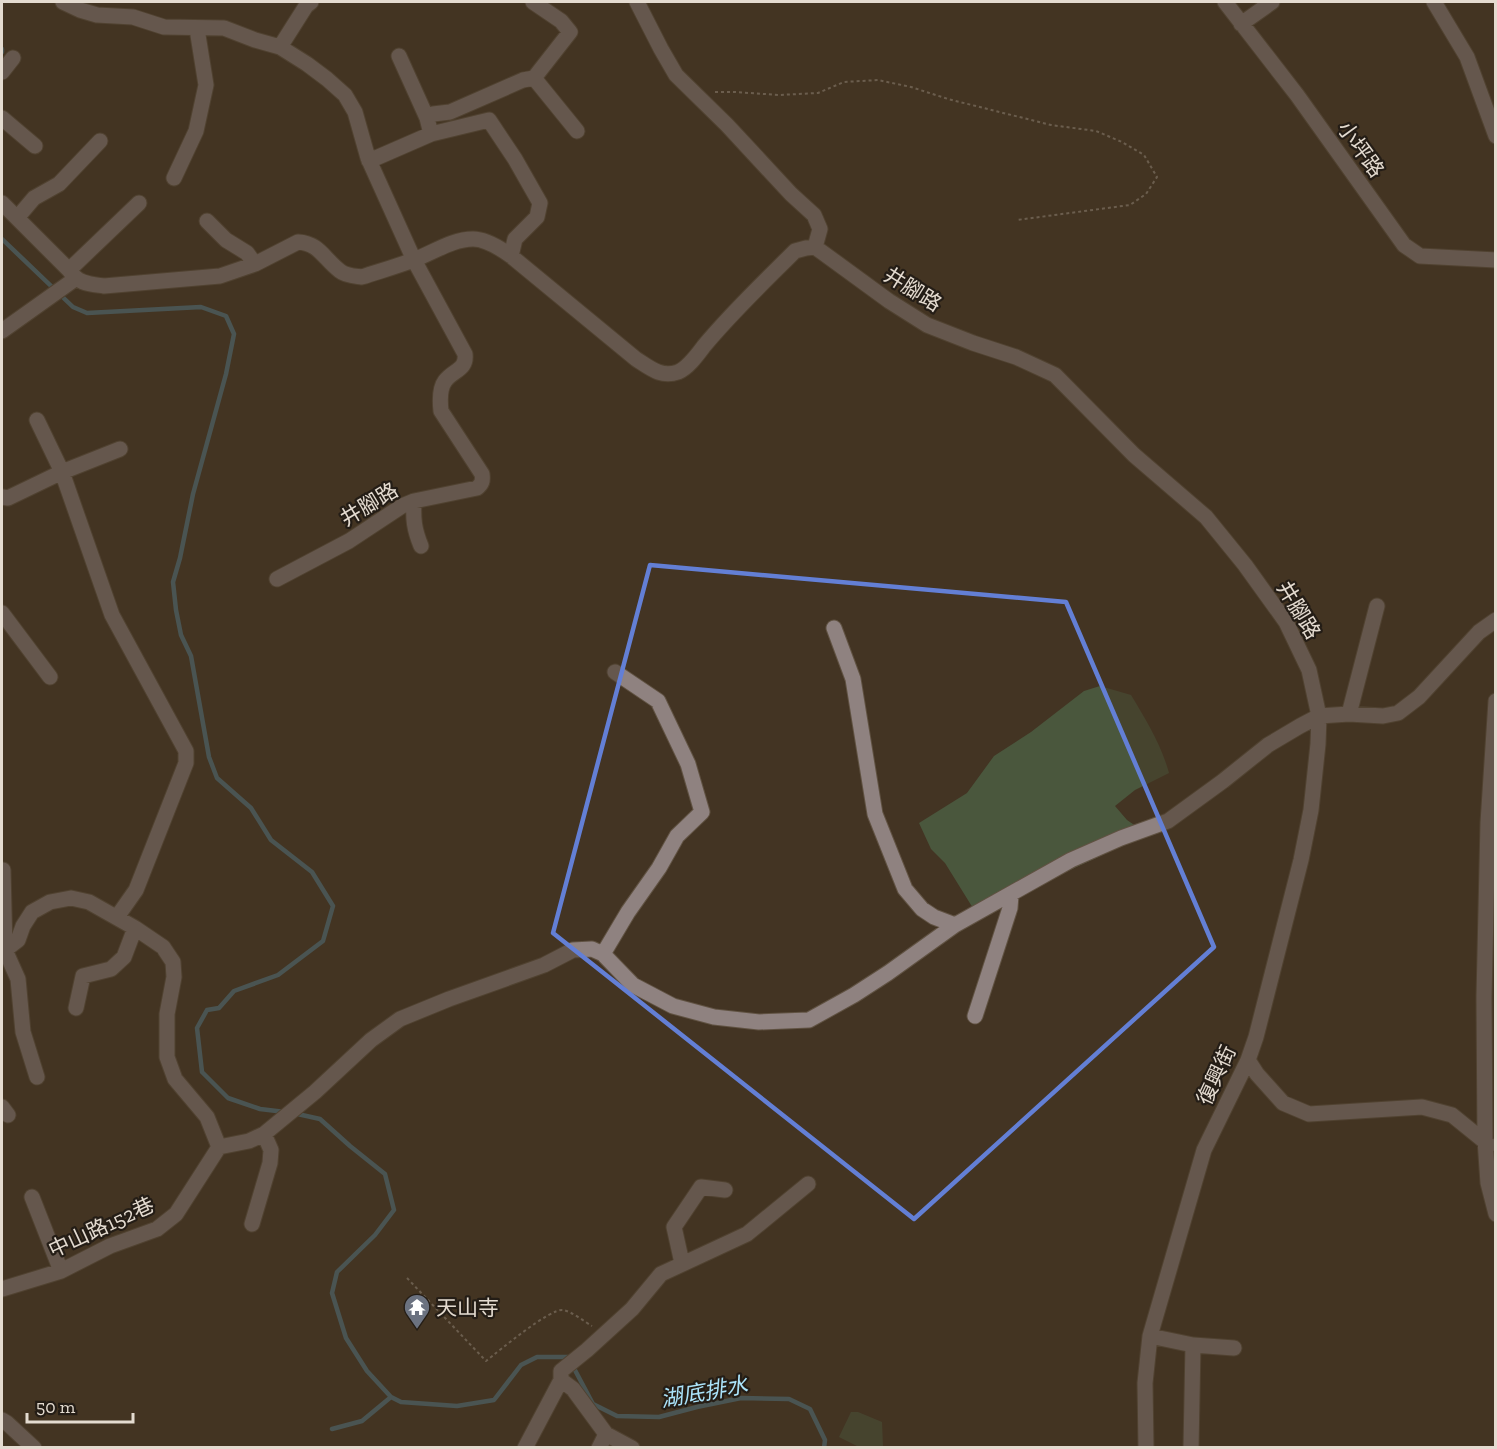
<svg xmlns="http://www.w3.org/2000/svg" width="1497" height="1449" viewBox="0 0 1497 1449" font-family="'Zilla Slab','Noto Sans TC',serif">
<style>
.green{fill:#4a573d}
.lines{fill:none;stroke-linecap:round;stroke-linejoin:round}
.stream{stroke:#527b8c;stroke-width:4.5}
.minor-casing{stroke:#605242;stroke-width:17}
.path{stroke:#9b8f82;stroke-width:2;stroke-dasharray:3 3;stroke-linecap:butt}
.minor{stroke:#8f8280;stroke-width:15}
.marked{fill:none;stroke:#637fd5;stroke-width:4.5;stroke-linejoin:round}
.labels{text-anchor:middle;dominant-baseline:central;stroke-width:4.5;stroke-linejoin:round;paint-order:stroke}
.street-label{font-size:21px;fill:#e4dbd0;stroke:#241d16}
.poi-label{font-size:21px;fill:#e4dbd0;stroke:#241d16;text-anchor:start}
.water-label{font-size:22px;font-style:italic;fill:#abe3fa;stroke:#241d16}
</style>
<rect width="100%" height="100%" fill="#433423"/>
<path class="green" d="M1100,686L1131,695C1146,720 1161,744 1169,773L1135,790L1115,806L1127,820L1146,833L1096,858L976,913L945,863L931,849L919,823L967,793L994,756L1031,732L1084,691Z
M851,1412H858L882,1422L883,1447H859L839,1437Z"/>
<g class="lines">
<path class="stream" d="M2,49V52
M2,239L73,307L87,313L201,307L226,316L234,334L226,374L193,494L180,558L173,582L176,610L181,635L191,656L209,757L217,778L251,808L271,840L312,872L333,906L323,941L278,975L234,991L219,1008L207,1010L197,1028L202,1072L228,1098L260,1109L285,1112
M293,1113L320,1119L350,1146L385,1174L394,1210L375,1235L337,1272L332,1293L346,1338L367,1371L391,1397
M332,1429L362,1421L391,1397L401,1402L457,1406L494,1400L521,1365L537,1357H568L593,1404L617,1416L659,1417L697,1407L741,1398L789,1399L810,1409L825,1440L824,1448"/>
<g class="minor-casing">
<path id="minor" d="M63,2L80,10L97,15L133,17L164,27L224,28L255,40L280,47L307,64L327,79L345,95L355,112L368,158L414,260L465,354C467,370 453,370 445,381C439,389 440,402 441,411L482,474C483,481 482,484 477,488L414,501L402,506L349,541L277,579
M637,2L661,49L676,75L727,125L791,194L814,215L820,229L815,247
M1225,2L1297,95L1404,245L1420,256L1496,260
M1434,2L1467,57L1496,136
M1241,24L1272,2
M280,47L306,6L311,2
M399,56L427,118
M2,72L13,58
M534,78L577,131
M2,118L35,146
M431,134L427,118L433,114L450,112L523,80L534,78L570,32L561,21L533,2
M369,161L431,134L489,120L515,159L540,203L537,217L515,239L511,256
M174,178L196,131L206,85L197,29
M2,203L69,270C78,284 90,284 104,286L220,276L255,264L298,242C319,243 324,259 340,271C346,276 355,276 362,277C380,271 398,266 416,259C434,252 453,239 473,239C486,239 500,248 511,256L636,359C650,368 661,378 678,372C688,368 698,354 704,346C732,312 764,282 795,251L806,248L815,247L889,301L927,325L973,343L1016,357L1055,375L1134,455L1206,517L1245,565L1286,622L1309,670L1319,716L1318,744L1311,810L1301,860L1256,1037L1248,1060L1204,1150L1150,1336L1145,1383L1146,1448
M17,218L34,198L59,184L100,141
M207,221L226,240L247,253L255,264
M69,270L139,203
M2,331L75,279
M37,420L62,472L112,615L186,751V763L136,890L117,917
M2,497L8,498L62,472L120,449
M414,501C413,519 414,529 421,546
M2,613L50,677
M834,628L853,679L875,814L905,889L922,909L934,917L955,925
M1496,701L1488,823L1484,997L1485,1140L1488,1183L1496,1214
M1349,714L1377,606
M3,870L5,950L18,979L23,1032L37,1077
M2,950H5L18,940L23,926L32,912L50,902L71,898L89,902L135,928L163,947L173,962L174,977L167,1014V1057L175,1079L207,1117L219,1147
M603,954L628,912L659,868L677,836L702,812L688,764L658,701L615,672
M76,1008L83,976L111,969L124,957L135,928
M975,1016L1010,908L1011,895
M1248,1060L1257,1074L1283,1103L1309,1114L1422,1107L1452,1115L1489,1145
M2,1107L8,1115
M219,1147L249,1141L264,1134L315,1092L371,1040L400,1019L449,999L544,965L573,950L592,949L603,954L633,985L673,1006L714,1017L759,1022L809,1020L854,995L888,973L955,925L1071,860L1121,838L1168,821L1223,781L1268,745L1300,726L1319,716L1349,714L1383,716L1398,713L1419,697L1479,632L1496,620
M32,1197L61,1271
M252,1224L270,1163L271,1150L264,1134
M682,1263L674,1227L701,1187L725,1190
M2,1289L61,1271L110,1246L157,1229L176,1214L219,1147
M1150,1336L1193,1345L1191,1448
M1193,1345L1234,1348
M561,1380L573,1389L606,1434L599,1448
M2,1420L7,1423L34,1448
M606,1434L632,1448
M525,1448L561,1380V1371L587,1350L632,1309L661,1274L747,1234L808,1184"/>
</g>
<path class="path" d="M715,92H735L779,95L818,93L844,82L878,80L911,87L948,99L1051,125L1096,131L1122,142L1144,155L1157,177L1146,194L1130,205L1017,220
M407,1278L486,1361C499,1351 550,1308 563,1310C571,1311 585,1322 592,1326"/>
<use href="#minor" class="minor"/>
</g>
<path d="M0 0H1497V1449H0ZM650,565L1066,602L1214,947L914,1219L553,933Z" fill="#433423" fill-opacity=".55" fill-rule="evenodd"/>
<path class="marked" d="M650,565L1066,602L1214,947L914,1219L553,933Z"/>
<defs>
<g id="temple-pin" transform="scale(1.35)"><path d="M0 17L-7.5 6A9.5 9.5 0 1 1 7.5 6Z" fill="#6b7280" stroke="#241d16"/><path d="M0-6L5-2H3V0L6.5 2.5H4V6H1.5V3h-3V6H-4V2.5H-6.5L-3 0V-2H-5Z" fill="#fff"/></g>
</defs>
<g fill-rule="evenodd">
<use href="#temple-pin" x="417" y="1307"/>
</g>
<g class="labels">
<g class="street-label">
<text transform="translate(1361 149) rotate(54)">小坪路</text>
<text transform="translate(913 289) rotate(32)">井腳路</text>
<text transform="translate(369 504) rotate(-31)">井腳路</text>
<text transform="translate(1299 610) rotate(59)">井腳路</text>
<text transform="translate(1216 1075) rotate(-65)">復興街</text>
<text transform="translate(101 1227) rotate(-25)">中山路152巷</text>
</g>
<g class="poi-label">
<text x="436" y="1307">天山寺</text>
</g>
<g class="water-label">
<text transform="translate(704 1392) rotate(-10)">湖底排水</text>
</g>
</g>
<rect width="1497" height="1449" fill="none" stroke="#e4dbd0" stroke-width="6"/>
<path d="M27 1413v9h106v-9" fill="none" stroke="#e4dbd0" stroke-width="3"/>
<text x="36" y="1413" font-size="18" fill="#e4dbd0" stroke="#241d16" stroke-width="4.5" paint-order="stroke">50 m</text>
</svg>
